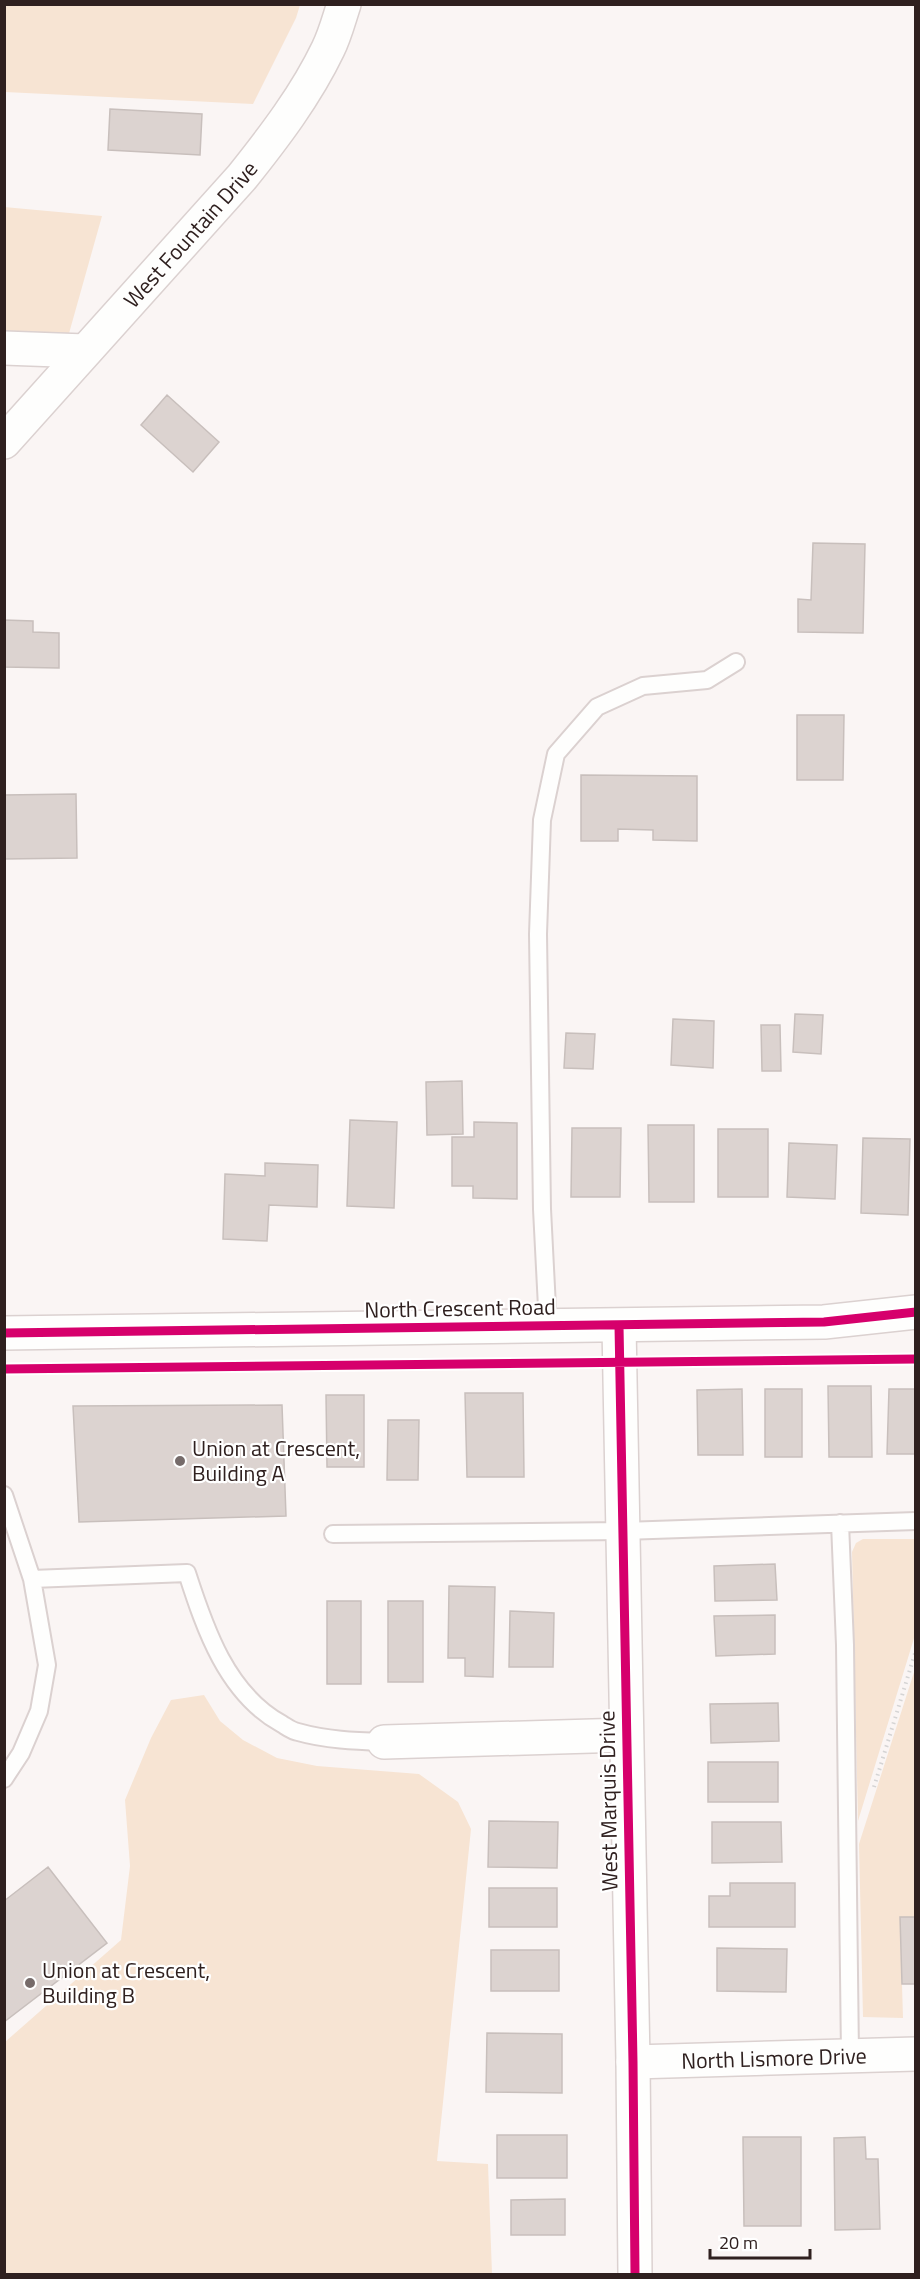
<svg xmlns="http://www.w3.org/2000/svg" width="920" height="2279" viewBox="0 0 920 2279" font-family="'Titillium Web',sans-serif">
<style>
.green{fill:#f7e4d3}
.building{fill:#dcd3d0;stroke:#c8bfbc;stroke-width:1.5}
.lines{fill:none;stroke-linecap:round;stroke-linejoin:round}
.service-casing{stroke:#dbd1d0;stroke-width:20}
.minor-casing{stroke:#dbd1d0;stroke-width:36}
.tertiary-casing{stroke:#dbd1d0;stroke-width:36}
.path{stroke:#d5d4d4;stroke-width:4;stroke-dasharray:1.5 4.5;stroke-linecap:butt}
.service{stroke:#fefefd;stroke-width:16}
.minor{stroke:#fefefd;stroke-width:33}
.tertiary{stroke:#fefefd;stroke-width:33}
.cycleway-casing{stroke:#fff;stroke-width:13}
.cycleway{stroke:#d6006c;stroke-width:9}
.poi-dot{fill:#766b6a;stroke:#fff;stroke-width:2}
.labels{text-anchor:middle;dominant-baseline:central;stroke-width:4.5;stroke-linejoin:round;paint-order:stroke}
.street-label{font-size:22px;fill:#2f201f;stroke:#fff}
.poi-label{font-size:22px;fill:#2f201f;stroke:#fff;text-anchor:start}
</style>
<rect width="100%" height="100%" fill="#faf5f4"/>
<path class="green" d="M4,5L5,4L300,5L296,18L253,104L5,92Z
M4,207L102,216L66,344L5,341Z
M863,1539H915V1635L858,1821L852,1552L856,1543Z
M915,1669L916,1917L900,1918L903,2018L863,2017L859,1844Z
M204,1695L220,1721L243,1740L277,1758L317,1766L419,1774L458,1802L471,1829L437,2161L488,2164L492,2274H5V2042L121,1940L130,1866L125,1800L151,1738L171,1700Z"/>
<path class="building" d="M110,109L202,114L200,155L108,150Z
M167,395L219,442L193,472L141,425Z
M813,543L865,544L863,633L798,632V599L811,600Z
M4,620L33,621V632L59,633V668L4,667Z
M797,715H844L843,780H797Z
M581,775L697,776V841L653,840V830L618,829V841H581Z
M76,794L77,858L4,859V795Z
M795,1014L823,1015L821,1054L793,1052Z
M673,1019L714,1021L713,1068L671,1065Z
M761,1025H780L781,1071H762Z
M566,1033L595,1034L593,1069L564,1068Z
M462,1081L463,1134L427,1135L426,1082Z
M350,1120L397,1122L394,1208L347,1206Z
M474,1122L517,1123V1199L473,1198V1186H452V1137H474Z
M648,1125H694V1202H649Z
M572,1128H621L620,1197H571Z
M718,1129H768V1197H718Z
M863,1138L910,1139L908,1215L861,1213Z
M789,1143L837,1145L835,1199L787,1197Z
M265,1163L318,1165L317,1207L269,1205L267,1241L223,1239L225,1174L265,1176Z
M828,1386H871L872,1457H829Z
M742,1389L743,1455H698L697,1390Z
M765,1389H802V1457H765Z
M889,1389H916V1454H887Z
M465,1393H523L524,1477H467Z
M326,1395H364V1467H327Z
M282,1405L286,1516L79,1522L73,1406Z
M388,1420H419L418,1480H387Z
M775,1564L777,1600L715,1601L714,1566Z
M449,1586L495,1587L493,1677L465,1676V1658H448Z
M327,1601H361V1684H327Z
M388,1601H423V1682H388Z
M510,1611L554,1613L553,1667H509Z
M775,1615V1654L716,1656L714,1616Z
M778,1703L779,1741L711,1743L710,1704Z
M708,1762H778V1802H708Z
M489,1821L558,1822L557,1868L488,1867Z
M712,1822H781L782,1862L712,1863Z
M48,1867L107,1943L4,2022V1901Z
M730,1883H795V1927H709V1896H730Z
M489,1888H557V1927H489Z
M900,1917H916V1984H902Z
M717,1948L787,1949L786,1992L717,1991Z
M491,1950H559V1991H491Z
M487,2033L562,2034V2093L486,2092Z
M497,2135H567V2178H497Z
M743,2137H801V2226H744Z
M865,2137L866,2159H878L880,2229L835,2230L834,2138Z
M565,2199V2235H511V2200Z"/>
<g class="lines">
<g class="service-casing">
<path id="service" d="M548,1327L542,1209L538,934L542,820L556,754L597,707L643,686L707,680L736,662
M4,1495L32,1579L47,1665L39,1711L21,1753L4,1779
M840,1523L845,1645L850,2055
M333,1534L623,1531L916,1521
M32,1579L187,1573C205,1629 227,1694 282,1724C287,1727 292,1731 298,1732C326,1740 355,1741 384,1742"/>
</g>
<g class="minor-casing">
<g id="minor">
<path d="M4,348L85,351"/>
<path id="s1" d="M4,442L242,177C274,137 306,95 328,49C335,35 339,19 344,4"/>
<path d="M619,1326L633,2062L635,2274"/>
<path d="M384,1742L626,1735"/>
<path id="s2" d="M633,2062L916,2054"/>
</g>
</g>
<g class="tertiary-casing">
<path id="tertiary" d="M4,1333L824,1322L916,1312"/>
</g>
<path class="path" d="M874,1787L916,1650"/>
<use href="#service" class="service"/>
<use href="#minor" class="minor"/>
<use href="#tertiary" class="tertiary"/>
<g class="cycleway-casing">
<path id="cycleway" d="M619,1326L633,2062L635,2274
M4,1333L824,1322L916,1312
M4,1369L916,1359"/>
</g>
<use href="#cycleway" class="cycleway"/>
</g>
<g class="poi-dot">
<circle cx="180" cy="1461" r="6"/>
<circle cx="30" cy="1983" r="6"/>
</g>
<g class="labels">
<g class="street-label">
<text stroke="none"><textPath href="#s1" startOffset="279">West Fountain Drive</textPath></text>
<text transform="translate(460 1308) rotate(-1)">North Crescent Road</text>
<text transform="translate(608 1801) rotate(-91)">West Marquis Drive</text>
<text stroke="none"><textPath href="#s2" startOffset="141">North Lismore Drive</textPath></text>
</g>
<g class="poi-label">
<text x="192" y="1448">Union at Crescent,<tspan x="192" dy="25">Building A</tspan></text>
<text x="42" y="1970">Union at Crescent,<tspan x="42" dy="25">Building B</tspan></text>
</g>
</g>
<rect width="920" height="2279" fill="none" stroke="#2f201f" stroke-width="12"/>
<path d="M710 2249v9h100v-9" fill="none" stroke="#2f201f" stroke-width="3"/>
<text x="719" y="2249" font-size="18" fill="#2f201f" stroke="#ffffff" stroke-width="4.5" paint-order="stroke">20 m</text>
</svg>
